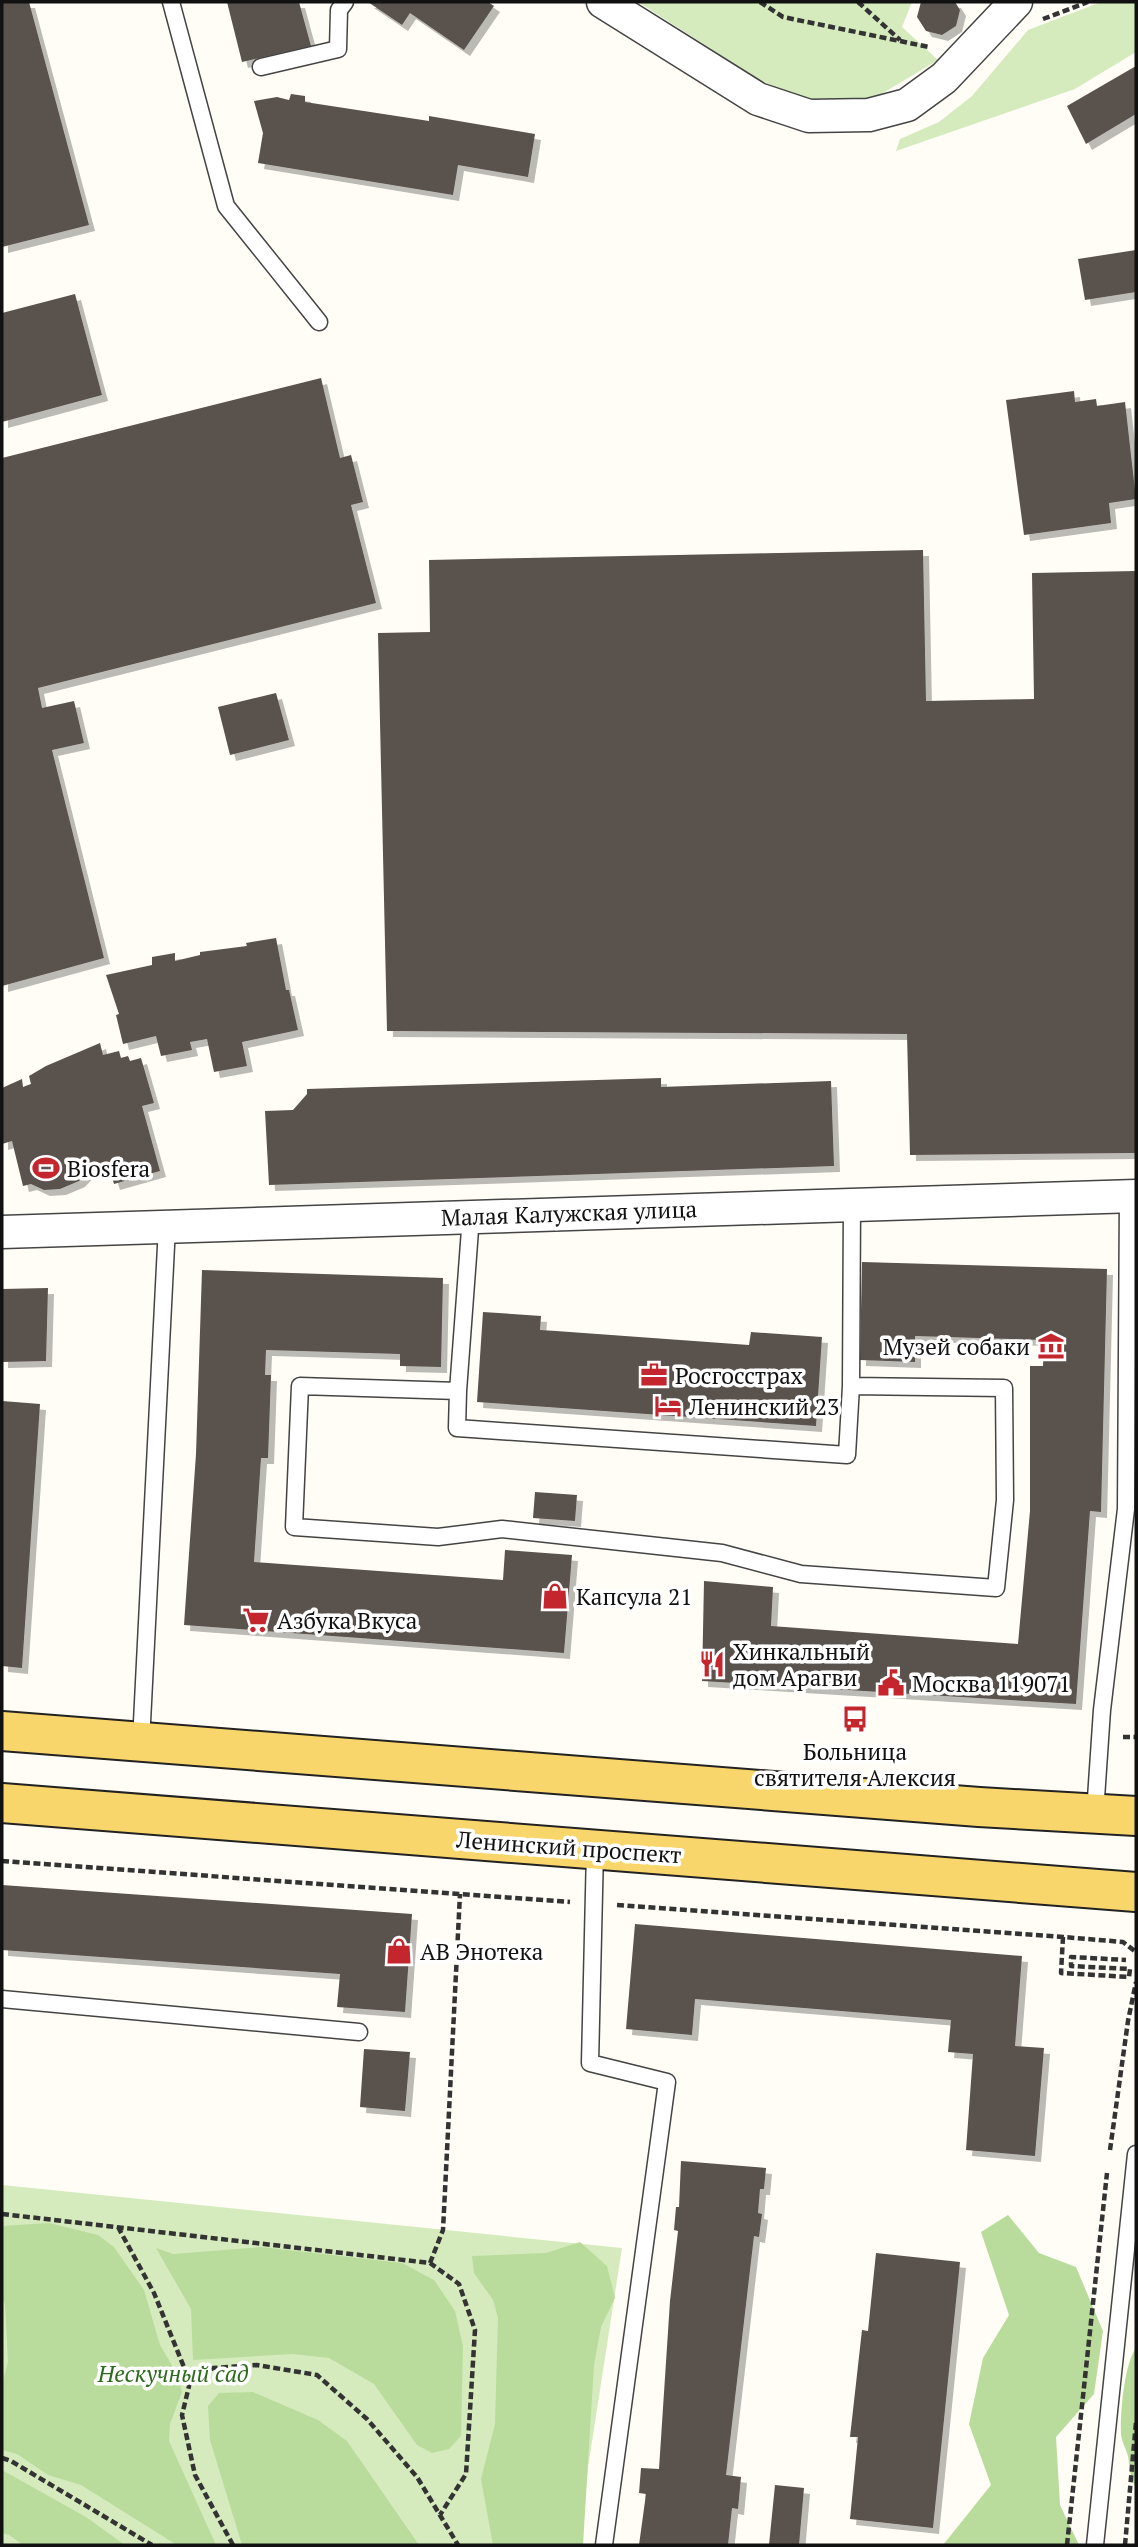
<svg xmlns="http://www.w3.org/2000/svg" width="1138" height="2547" viewBox="0 0 1138 2547" font-family="'PT Serif',serif">
<style>
.green{fill:#d5ebbd}
.forest{fill:#b9dc9c}
.building{fill:#5a524d;filter:url(#shadow)}
.lines{fill:none;stroke-linecap:round;stroke-linejoin:round}
.lane-casing{stroke:#444;stroke-width:19}
.street-casing{stroke:#444;stroke-width:35}
.primary-casing{stroke:#222;stroke-width:42}
.path{stroke:#333;stroke-width:4.5;stroke-dasharray:7 3.5;stroke-linecap:butt}
.lane{stroke:#fff;stroke-width:16}
.street{stroke:#fff;stroke-width:32}
.primary{stroke:#f9d66b;stroke-width:38}
.labels{text-anchor:middle;dominant-baseline:central;stroke-width:7;stroke-linejoin:round;paint-order:stroke}
.poi-label{font-size:23px;fill:#111;stroke:#fff;text-anchor:start}
.street-label{font-size:23px;fill:#111;stroke:#fff}
.park-label{font-size:23px;font-style:italic;fill:#2f6b1f;stroke:#fff}
</style>
<defs>
<filter id="shadow"><feDropShadow dx="6" dy="6" stdDeviation="0" flood-color="#0004"/></filter>
</defs>
<rect width="100%" height="100%" fill="#fffdf5"/>
<path class="green" d="M638,2H912L902,27L938,60L873,99H800L755,77Z
M1101,2H1136V52L1075,89L896,151L900,139L939,122L972,96L1028,30Z
M2,2185L622,2248L576,2545H2Z"/>
<path class="forest" d="M1008,2215L1039,2253L1076,2267L1103,2331L1094,2394L1056,2437L1060,2505L1079,2545H943L991,2485L969,2424L983,2358L1009,2315L981,2232Z
M49,2223L98,2235L114,2247L144,2290L160,2345L177,2374L182,2392L170,2424L169,2441L216,2545H177L81,2485L48,2475L17,2454L2,2450V2384L8,2362L5,2304L2,2298V2226Z
M580,2242L607,2266L615,2298L601,2327L594,2365L583,2545H493L481,2479L495,2424L498,2318L493,2300L474,2273L472,2256L546,2253Z
M261,2247L402,2263L434,2280L455,2311L463,2346L461,2436L449,2449L432,2453L417,2445L374,2384L329,2358L292,2354L193,2360L191,2309L156,2248L173,2254Z
M1136,2348V2488C1130,2479 1130,2467 1128,2456C1126,2449 1122,2442 1121,2435C1120,2415 1124,2364 1136,2348Z
M253,2392L318,2420L347,2441L419,2545H242L210,2440L208,2406L219,2393Z
M2,2470L86,2517L125,2545H23L9,2535L2,2533Z"/>
<path class="building" d="M2,2H29L89,225L2,247Z
M227,2H299L311,46L242,62Z
M368,2H488L494,6L464,50L410,13L402,25Z
M921,2H955L960,10L956,26L942,35L926,31L917,17Z
M1136,66V114L1086,144L1067,106Z
M291,94L305,96V102L429,121V116L535,134L528,177L458,165L453,195L258,163L263,133L254,101L277,97L289,100Z
M1136,250V292L1085,300L1078,259Z
M75,294L102,395L2,422V313Z
M321,378L340,458L351,455L363,502L351,505L376,603L38,688L42,708L74,701L84,743L52,750L104,958L2,986V458Z
M1074,391L1075,402L1096,399L1097,406L1125,402L1136,499L1109,503L1111,523L1024,535L1006,400Z
M923,550L926,701L1034,699L1032,573L1136,571V1153L910,1155L907,1034L387,1031L378,633L430,632L429,560Z
M276,693L289,740L230,755L218,707Z
M276,938L286,990H289L298,1030L242,1042L247,1066L214,1072L207,1039L190,1042L192,1050L161,1056L156,1036L123,1044L116,1015L119,1014L106,975L152,965V957L175,953V961L200,955V952L247,946L246,943Z
M100,1043L103,1055L119,1051L121,1058L128,1056L130,1061L141,1058L154,1103L142,1106L160,1171L114,1184L108,1164L90,1169L79,1181L60,1189L44,1190L31,1184L23,1186L12,1141L2,1144V1088L22,1079L23,1087L31,1084L29,1076L46,1066Z
M661,1078V1087L831,1081L834,1166L269,1185L265,1111L293,1110L307,1094V1089Z
M862,1262L1107,1269L1101,1512L1090,1511L1076,1704L702,1681L704,1581L773,1587L771,1626L1018,1644L1030,1511V1366H1043L1044,1340L915,1336V1362L860,1360Z
M202,1270L443,1278L441,1367L400,1366V1354L266,1350L265,1375H271L268,1458H261L254,1562L503,1580L505,1550L572,1555L564,1653L184,1625L196,1454Z
M48,1288L46,1361L2,1362V1289Z
M483,1312L541,1316L540,1330L556,1331L749,1345L751,1332L822,1337L816,1426L477,1402Z
M2,1401L40,1404L22,1668L2,1666Z
M535,1492L577,1495L575,1521L533,1518Z
M2,1885L412,1914L405,2012L337,2007L340,1974L2,1950Z
M635,1924L1022,1956L1015,2046L1044,2048L1035,2156L966,2150L973,2054L948,2052L951,2020L695,1999L692,2035L626,2029Z
M364,2049L410,2052L405,2111L360,2107Z
M681,2161L766,2168L764,2189H760L758,2213L762,2214L759,2237L754,2236L726,2475L741,2477L738,2509L732,2508L728,2545H639L646,2494L639,2493L641,2468L659,2469L670,2301L678,2231L674,2230L676,2207H679Z
M876,2253L960,2262L933,2528L850,2519L858,2437H850L862,2330L868,2331Z
M775,2485L804,2488L799,2545H769Z"/>
<g class="lines">
<g class="lane-casing">
<path id="lane" d="M171,2L226,206L319,322
M261,67L338,49L339,10L345,2
M471,1216L458,1391L300,1386L294,1527L438,1537L502,1529L722,1553L801,1574L996,1588L1005,1500L1004,1388L851,1386L852,1204
M458,1391L457,1428L847,1455L851,1386
M141,1742L167,1226
M1095,1813L1102,1710L1126,1509L1128,1196
M595,1850L590,2063L667,2082L604,2545
M2,1999L359,2032
M1095,2545L1136,2154"/>
</g>
<g class="street-casing">
<path id="street" d="M603,2L758,99L809,116L869,115L907,105L944,78L1016,2
M2,1232L1136,1196"/>
</g>
<g class="primary-casing">
<path id="primary" d="M2,1731L979,1807L1136,1816
M2,1803L1136,1892"/>
</g>
<path class="path" d="M760,2L783,17L929,47
M858,2L900,40
M1043,19L1088,2
M1123,1737H1136
M2,1861L570,1902
M617,1905L1063,1937L1123,1942L1136,1952
M1063,1937L1061,1973L1129,1977L1130,1969L1071,1966V1957L1126,1960
M1110,2150L1128,2021L1136,1982
M2,2214L430,2263L459,2284L475,2330L466,2474L440,2515
M118,2227L154,2293L190,2382
M430,2263L443,2230L460,1894
M2,2458L11,2461L152,2545
M233,2545L195,2475L182,2415L190,2382L213,2368L257,2365L317,2375L367,2419L417,2477L458,2545
M1067,2545L1107,2173
M1125,2545L1136,2422"/>
<use href="#lane" class="lane"/>
<use href="#street" class="street"/>
<use href="#primary" class="primary"/>
</g>
<defs>
<g id="stadium-bare" transform="scale(2.1)"><path d="M0-5a6.5 5 0 1 0 0 10a6.5 5 0 1 0 0-10ZM-3.5-1.8h7v3.6h-7Z" fill="#c4262e" stroke="#fff" stroke-width="2.5" paint-order="stroke"/></g>
<g id="museum-bare" transform="scale(2.1)"><path d="M0-6L6-3V-2H-6V-3ZM-5-1h2V3h-2ZM-1-1h2V3h-2ZM3-1h2V3H3ZM-6 4H6V6H-6Z" fill="#c4262e" stroke="#fff" stroke-width="2.5" paint-order="stroke"/></g>
<g id="office-bare" transform="scale(2.1)"><path d="M-6-3h4V-5.5h4V-3h4V5H-6ZM-1-4.5V-3h2v-1.5ZM-6 0V1H6V0Z" fill="#c4262e" stroke="#fff" stroke-width="2.5" paint-order="stroke"/></g>
<g id="hotel-bare" transform="scale(2.1)"><path d="M-6-4.5h1.5V1H6V5H4.5V3h-9V5H-6ZM-4 0a1.8 1.8 0 1 1 3.6 0ZM.5 0V-2.5h3Q6-2.5 6 0Z" fill="#c4262e" stroke="#fff" stroke-width="2.5" paint-order="stroke"/></g>
<g id="shop-bare" transform="scale(2.1)"><path d="M-5-2.5h2.3a2.7 3.5 0 0 1 5.4 0H5L5.5 6h-11ZM-1.5-2.5h3a1.5 2.3 0 0 0-3 0Z" fill="#c4262e" stroke="#fff" stroke-width="2.5" paint-order="stroke"/></g>
<g id="supermarket-bare" transform="scale(2.1)"><path d="M-6-5.5h2.5l.6 2H6L4.5 2H-2.5L-4.4-4H-6ZM-1.5 3.2a1.3 1.3 0 1 0 .1 0ZM3 3.2a1.3 1.3 0 1 0 .1 0Z" fill="#c4262e" stroke="#fff" stroke-width="2.5" paint-order="stroke"/></g>
<g id="restaurant-bare" transform="scale(2.1)"><path d="M-5-6h1v4h1v-4h1v4h1v-4h1v5L-1.5 .5V6h-2V.5L-5-1ZM5-6V6H3V1.5H1.5Q1.5-4 5-6Z" fill="#c4262e" stroke="#fff" stroke-width="2.5" paint-order="stroke"/></g>
<g id="civic-bare" transform="scale(2.1)"><path d="M-.6-6.5H3V-4.5H.6V-3L4-1V1h2V6H-6V1h2V-1L-.6-3ZM-1.2 2.5V6h2.4V2.5Z" fill="#c4262e" stroke="#fff" stroke-width="2.5" paint-order="stroke"/></g>
<g id="bus-bare" transform="scale(2.1)"><path d="M-5-6H5V4H4V6H2V4H-2V6H-4V4H-5ZM-3.5-4V0h7V-4ZM-3.5 1.2v1.5H-2V1.2ZM2 1.2v1.5H3.5V1.2Z" fill="#c4262e" stroke="#fff" stroke-width="2.5" paint-order="stroke"/></g>
</defs>
<g fill-rule="evenodd">
<use href="#stadium-bare" x="46" y="1168"/>
<use href="#museum-bare" x="1051" y="1346"/>
<use href="#office-bare" x="654" y="1375"/>
<use href="#hotel-bare" x="668" y="1406"/>
<use href="#shop-bare" x="555" y="1596"/>
<use href="#supermarket-bare" x="256" y="1620"/>
<use href="#restaurant-bare" x="712" y="1664"/>
<use href="#civic-bare" x="891" y="1683"/>
<use href="#bus-bare" x="855" y="1719"/>
<use href="#shop-bare" x="399" y="1951"/>
</g>
<g class="labels">
<g class="poi-label">
<text x="67" y="1168">Biosfera</text>
<text x="1030" y="1346" text-anchor="end">Музей собаки</text>
<text x="675" y="1375">Росгосстрах</text>
<text x="689" y="1406">Ленинский 23</text>
<text x="576" y="1596">Капсула 21</text>
<text x="277" y="1620">Азбука Вкуса</text>
<text x="733" y="1651">Хинкальный<tspan x="733" dy="26">дом Арагви</tspan></text>
<text x="912" y="1683">Москва 119071</text>
<text x="855" y="1751" text-anchor="middle">Больница<tspan x="855" dy="26">святителя Алексия</tspan></text>
<text x="420" y="1951">АВ Энотека</text>
</g>
<g class="street-label">
<text transform="translate(569 1213) rotate(-2)">Малая Калужская улица</text>
<text transform="translate(569 1847) rotate(4)">Ленинский проспект</text>
</g>
<g class="park-label">
<text x="173" y="2373">Нескучный сад</text>
</g>
</g>
<rect width="1138" height="2547" fill="none" stroke="#111111" stroke-width="7"/>
</svg>
